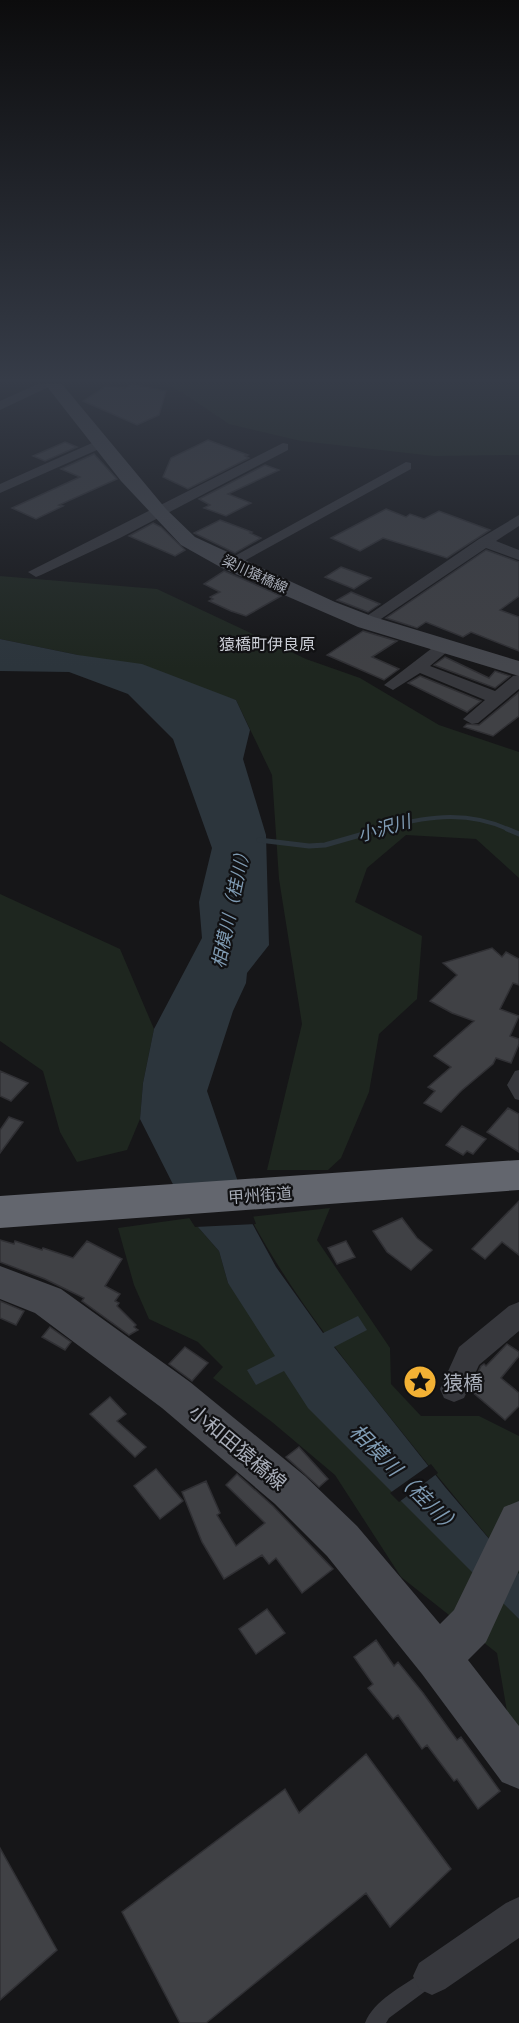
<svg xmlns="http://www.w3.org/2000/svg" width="519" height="2023" viewBox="0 0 519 2023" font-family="'Asap Condensed','Noto Sans JP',sans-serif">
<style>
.green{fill:#1e261f}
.water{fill:#2c353c}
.pier{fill:#161618}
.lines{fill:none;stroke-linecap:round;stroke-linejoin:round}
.stream-far1{stroke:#2c353c;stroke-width:4}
.stream{stroke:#2c353c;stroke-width:5}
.building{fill:#404145;stroke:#303034;stroke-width:1.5}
.lane{fill:#37383d;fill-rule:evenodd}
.street{fill:#37383d;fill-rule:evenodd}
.secondary{fill:#45474d;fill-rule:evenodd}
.highway{fill:#63666e;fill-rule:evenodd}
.labels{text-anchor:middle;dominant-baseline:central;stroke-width:4.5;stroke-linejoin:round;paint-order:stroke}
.far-street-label{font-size:14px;fill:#a8adb8;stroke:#111113}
.far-quarter-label{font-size:16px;fill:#c9ccd4;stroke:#111113}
.street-label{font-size:16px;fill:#a8adb8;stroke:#111113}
.water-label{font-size:18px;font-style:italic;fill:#7f9bb3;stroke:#111113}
.near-poi-label{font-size:20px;fill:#a8adb8;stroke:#111113;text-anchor:start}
.near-street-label{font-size:20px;fill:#a8adb8;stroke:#111113}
.near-water-label{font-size:21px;font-style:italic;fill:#7f9bb3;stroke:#111113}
</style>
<rect width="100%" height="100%" fill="#161618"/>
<path class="green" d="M163,384H519V455L434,456L301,441L229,424L180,391Z
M0,576L157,589L306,659L360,678L439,725L519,752V878L476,839L406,835L367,868L355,902L422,936L417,999L379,1034L369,1092L341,1158L328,1170H267L302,1024L279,879L272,775L236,700L78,655L0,639Z
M0,894L120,949L154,1029L143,1083L140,1119L127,1150L77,1162L60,1132L43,1071L0,1041Z
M330,1208L317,1240L390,1348L391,1384L421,1416H479L519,1436V1574C471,1517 423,1459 377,1401C330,1342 285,1283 250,1217Z
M190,1218L219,1251L228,1283L471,1569L519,1619V1738L510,1729L497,1653L401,1577L335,1475L272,1422L213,1378L223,1367L198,1342L149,1319L134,1285L118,1228Z"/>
<path class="water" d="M0,639L78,655L142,664L236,700L250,730L243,759L266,835L269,945L247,973L246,983L233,1011L207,1091L252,1223L276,1267L323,1333L358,1316L367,1330L334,1347L445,1487L519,1574V1619L308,1408L284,1371L256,1385L247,1370L275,1356L228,1283L219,1251L190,1218L140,1119L143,1083L154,1029L202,938L199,902L212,848L173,739L128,694L69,672L0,671Z"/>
<path class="pier" d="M243,1188L256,1224L195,1227L174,1194Z
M431,1464L438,1473L399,1502L390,1493Z"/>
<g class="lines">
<path class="stream-far1" d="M376,830C422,817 465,809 510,830"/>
<path class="stream" d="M507,829L519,834
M259,840L309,846L325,845L381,829"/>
</g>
<path class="building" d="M131,384L166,391L159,415L137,425L83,401L106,386L125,388Z
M208,440L248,455L245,456L249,458L188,489L163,477L171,458Z
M65,442L77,447L45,461L33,456Z
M94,454L117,479L59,505L63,506L36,519L12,508L80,477L61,469Z
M265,465L279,470L228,494L251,503L226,516L204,508L210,505L199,499Z
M386,509L406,517L410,514L424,519L439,511L490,530L447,558L383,538L360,551L331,538Z
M220,520L252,532L250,533L261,538L235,553L194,533Z
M153,523L161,527L185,550L175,556L129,536Z
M486,550L519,562V596L500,610L519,617V651L471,632L463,637L426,622L417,628L386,618Z
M341,567L371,578L354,589L325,577Z
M224,571L281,596L246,616L231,611L209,601L213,599L210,597L220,592L204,584Z
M351,592L380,604L368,612L337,600Z
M363,631L397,641L372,657L399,669L384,680L327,655Z
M445,657L489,678L495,671L510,676L495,688L434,665Z
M420,676L481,701L467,712L408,683Z
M519,692V716L493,736L464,727L467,724L479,725Z
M492,948L502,957L506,952L519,959V985L513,983L500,1009L519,1016L510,1036L519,1039V1044L511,1063L496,1058L493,1064L461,1091L441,1112L424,1103L435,1091L428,1087L451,1067L434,1056L474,1021L452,1013L430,1001L457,975L443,963Z
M0,1071L28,1083L11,1101L0,1096Z
M508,1108L519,1114V1152L487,1132Z
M9,1117L23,1122L0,1153V1130Z
M462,1126L486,1139L473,1154L467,1151L463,1155L446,1145Z
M519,1201V1255L502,1242L485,1259L472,1249Z
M402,1218L417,1238L432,1250L411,1270L387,1252L373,1231Z
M0,1240L14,1244L15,1241L42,1250L43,1248L73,1258L87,1241L122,1259L105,1286L120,1294L115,1301L119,1303L117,1306L136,1325L134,1327L138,1330L129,1335L82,1301L84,1298L45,1279L0,1262Z
M346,1241L355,1257L337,1264L328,1248Z
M0,1301L24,1311L16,1325L0,1318Z
M50,1327L71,1342L65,1350L42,1337Z
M507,1344L519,1352V1356L501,1378L519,1393V1406L505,1420L470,1390L481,1366L484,1364L486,1366Z
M185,1347L208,1363L192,1381L169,1364Z
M110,1397L126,1414L117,1421L146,1447L135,1457L90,1414Z
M299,1447L328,1479L319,1487L286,1457Z
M156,1469L183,1501L160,1519L134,1486Z
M237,1474L273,1506L333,1569L302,1593L276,1558L269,1564L262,1555L224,1579L202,1542L182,1492L206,1481L220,1513L217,1515L236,1546L265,1523L226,1485Z
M267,1609L285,1633L256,1654L239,1629Z
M376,1640L394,1666L398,1662L423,1693L457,1740L461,1737L500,1791L478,1809L457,1779L454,1781L427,1745L422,1749L398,1715L393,1719L368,1688L373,1684L354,1657Z
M366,1754L451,1869L390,1927L366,1893L206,2023H180L122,1912L285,1789L299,1813Z
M0,1848L57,1950L0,2000Z"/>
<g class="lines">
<path class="lane" d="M519,1070V1100L515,1099L507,1085L515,1071Z
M429,1969L435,1972L438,1978L435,1984L389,2018L386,2023H365C374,2000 403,1986 423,1972Z"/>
<path class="street" d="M38,384H55L0,410V401Z
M101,439L108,443L106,446L0,493V484Z
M283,443L288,444V450L120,538L41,575L36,577L28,572Z
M406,462L411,463V469L235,566L230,568L222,563Z
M519,515V526L496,541L519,550V560L486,548L372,625H360L358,622L479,539Z
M446,641L454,646L430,666L495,691L513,676L519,675V689L478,723L472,724L463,719L485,700L420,673L393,690L384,685L440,642Z
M519,1302V1331L479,1365L464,1398L454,1402L444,1398L440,1389L459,1347L509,1306Z
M519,1897V1938L445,1989L432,1995L419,1989L413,1976L419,1963L506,1903Z"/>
<path class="secondary" d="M45,384H62L166,509L195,537L335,602L374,617L519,661V676L358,627L222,568L181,545L121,481Z
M0,1266L61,1289L190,1382L305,1476L357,1526L440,1624L454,1610L504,1507L519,1501V1570L486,1642L468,1660L519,1726V1789L502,1782L422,1674L327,1556L275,1504L162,1408L35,1313L0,1299Z"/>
<path class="highway" d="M519,1160V1190L0,1228V1196Z"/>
</g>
<linearGradient id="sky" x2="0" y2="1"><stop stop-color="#0c0c0d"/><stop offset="0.57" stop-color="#363c48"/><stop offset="1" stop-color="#363c48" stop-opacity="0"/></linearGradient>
<rect width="519" height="668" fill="url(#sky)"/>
<defs>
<g id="sight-disc" transform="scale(1.725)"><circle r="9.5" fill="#f2b134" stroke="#111113"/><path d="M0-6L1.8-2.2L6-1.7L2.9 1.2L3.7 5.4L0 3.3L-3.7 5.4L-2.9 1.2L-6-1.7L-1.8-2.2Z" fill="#111"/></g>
</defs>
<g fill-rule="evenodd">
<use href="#sight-disc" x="420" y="1382"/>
</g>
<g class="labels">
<g class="far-street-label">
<text transform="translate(255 574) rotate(25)">梁川猿橋線</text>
</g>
<g class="far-quarter-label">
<text x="267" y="644">猿橋町伊良原</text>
</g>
<g class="street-label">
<text transform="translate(260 1195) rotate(-4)">甲州街道</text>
</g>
<g class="water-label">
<text transform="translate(384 828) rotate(-16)">小沢川</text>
<text transform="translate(231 906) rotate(-78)">相模川（桂川）</text>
</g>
<g class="near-poi-label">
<text x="443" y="1382">猿橋</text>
</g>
<g class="near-street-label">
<text transform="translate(238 1447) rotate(40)">小和田猿橋線</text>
</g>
<g class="near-water-label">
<text transform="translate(406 1479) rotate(45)">相模川（桂川）</text>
</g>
</g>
</svg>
